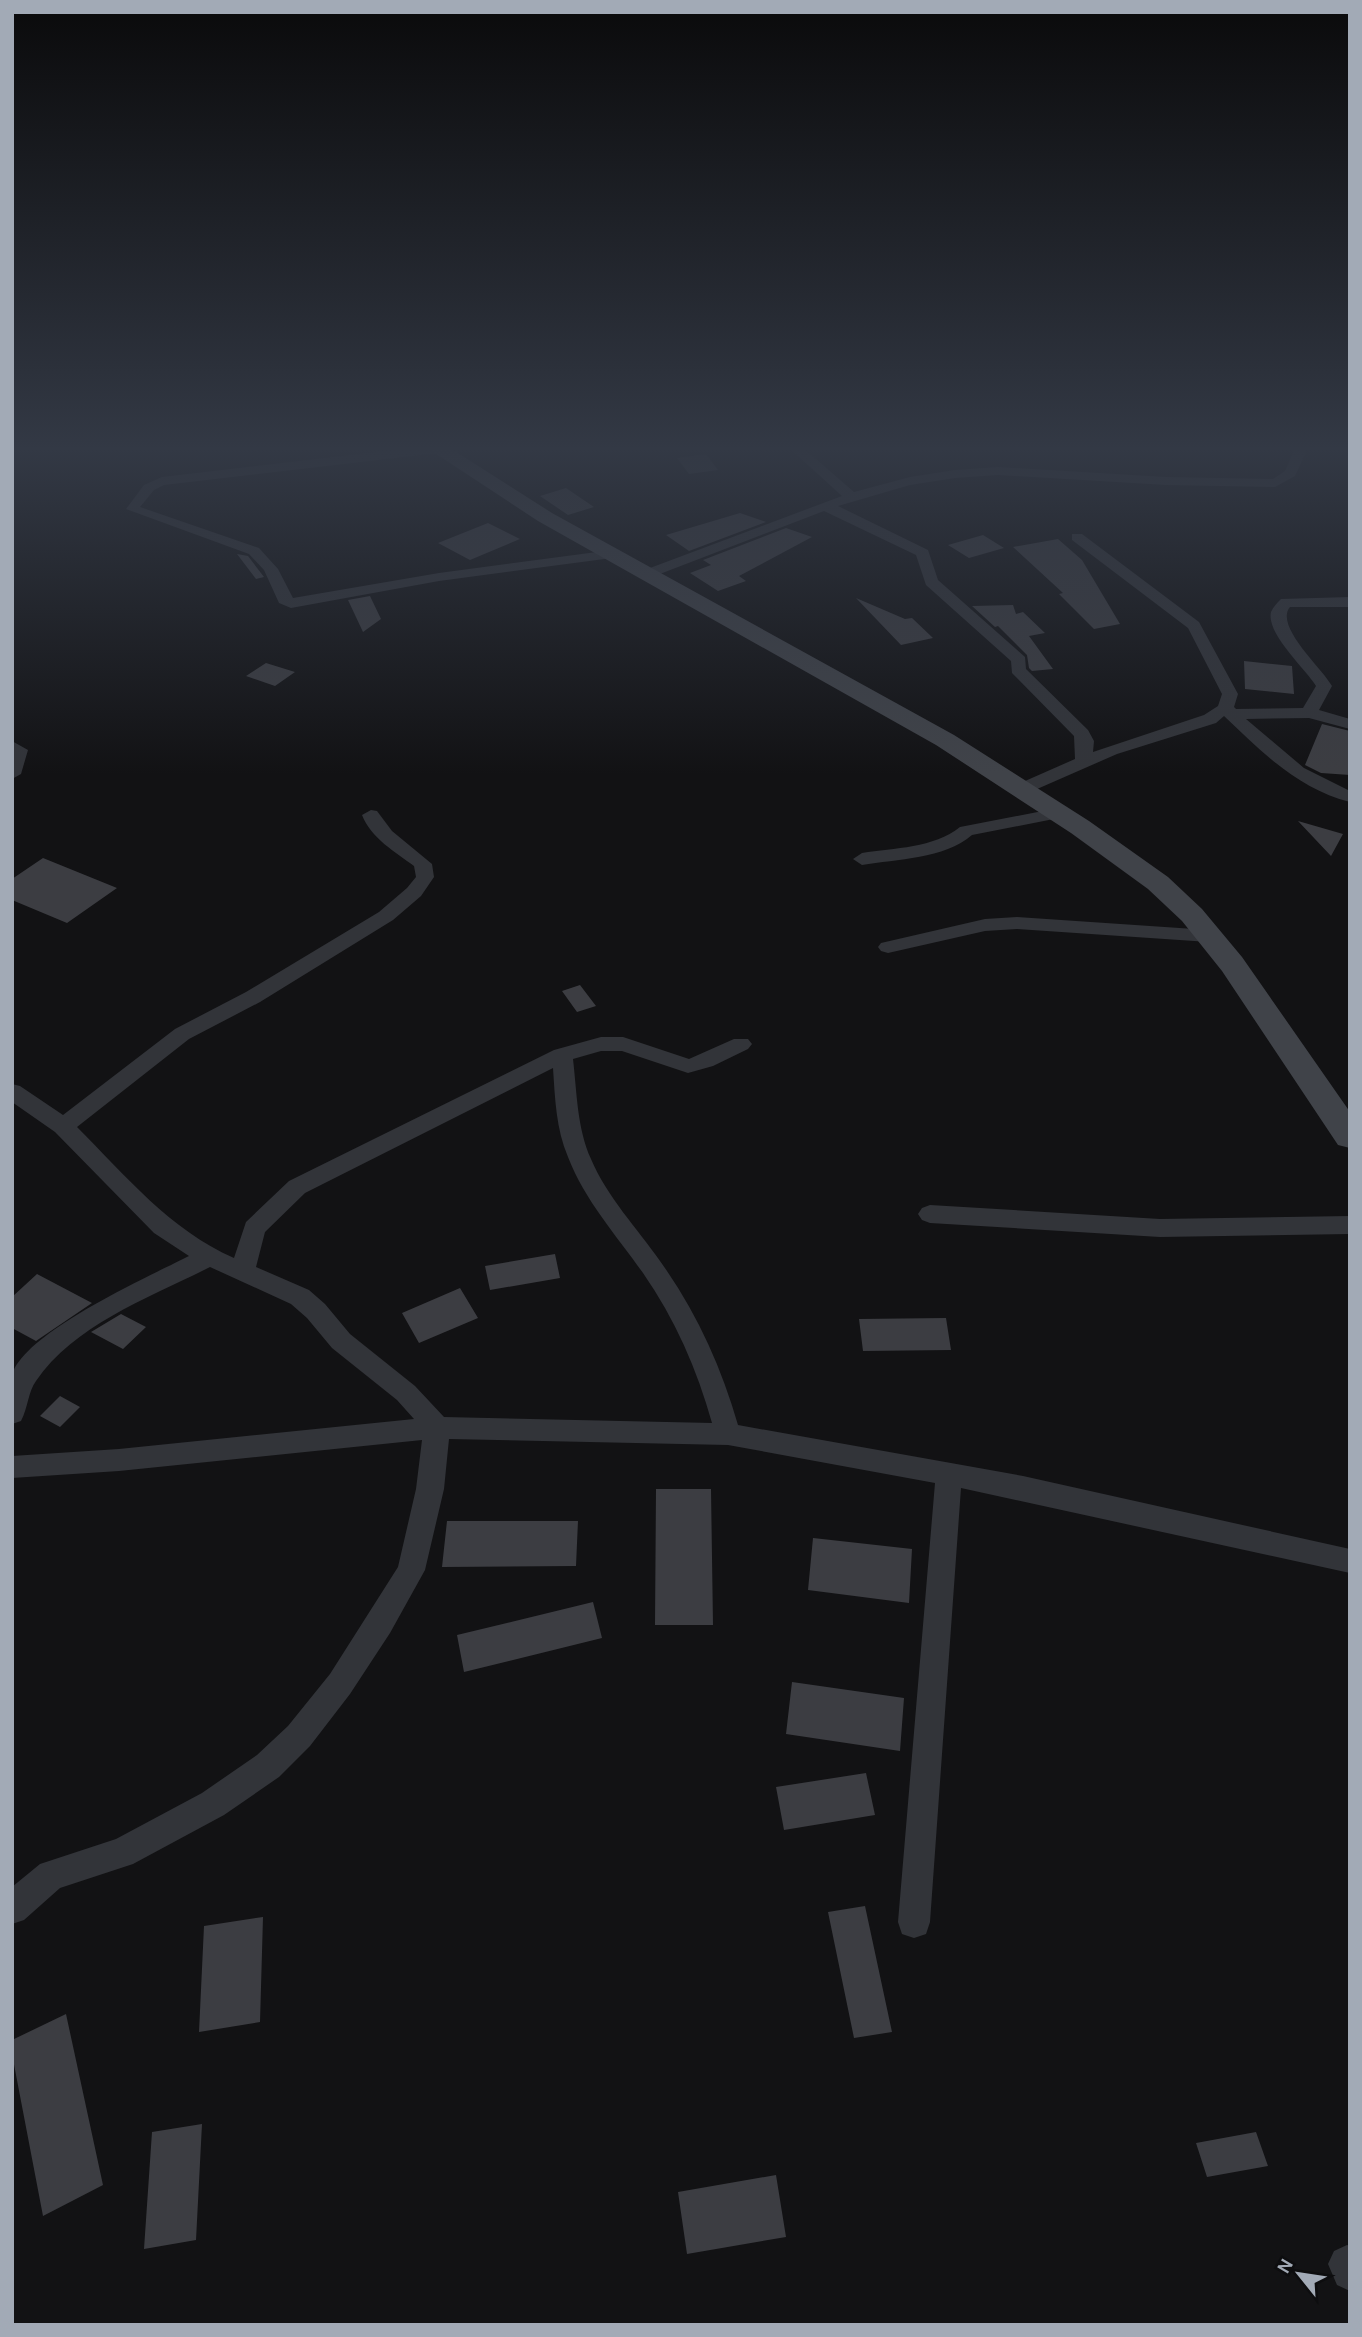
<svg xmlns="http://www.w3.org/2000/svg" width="1362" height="2337" viewBox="0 0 1362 2337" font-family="Karla,sans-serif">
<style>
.building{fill:#3c3d42}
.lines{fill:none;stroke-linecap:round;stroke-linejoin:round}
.street{fill:#323439;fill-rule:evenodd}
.secondary{fill:#404349;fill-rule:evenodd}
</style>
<rect width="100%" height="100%" fill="#121214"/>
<path class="building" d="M706,454L718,470L689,474L677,458Z
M566,488L594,507L568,515L540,496Z
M740,513L766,522L689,551L666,535Z
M488,523L520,539L470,560L438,543Z
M786,528L812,537L739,576L746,581L718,591L690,573L711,565L703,560Z
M983,535L1004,548L969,558L948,545Z
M1058,539L1082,560L1120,624L1094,629L1059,594L1063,593L1013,547Z
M237,554L248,556L264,577L256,579Z
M370,596L381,619L363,632L348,600Z
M856,598L905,619L912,618L933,638L901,645Z
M1013,605L1016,614L1023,612L1045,633L1029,636L1053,669L1032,671L1029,668L1027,655L998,626L995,627L972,606Z
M1244,661L1292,666L1294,694L1245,689Z
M266,663L295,672L275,686L246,676Z
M1322,724L1350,731V775L1321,773L1305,765Z
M1298,821L1343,834L1331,856Z
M43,858L117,888L67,923L12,900V879Z
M580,985L596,1006L577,1012L562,991Z
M555,1254L560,1278L490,1290L485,1266Z
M37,1274L92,1303L36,1341L12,1328V1297Z
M460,1288L478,1318L419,1343L402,1313Z
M121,1314L146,1327L123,1349L91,1332Z
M946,1318L951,1350L863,1351L859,1319Z
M60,1396L80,1407L60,1427L40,1416Z
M656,1489H711L713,1625H655Z
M447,1521H578L576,1566L442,1567Z
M813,1538L912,1549L909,1603L808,1590Z
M593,1602L602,1638L464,1672L457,1635Z
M792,1682L904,1698L900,1751L786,1734Z
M866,1773L875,1815L784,1830L776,1787Z
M865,1906L892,2032L854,2038L828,1912Z
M263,1917L260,2022L199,2032L204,1926Z
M66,2014L103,2185L43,2216L12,2054V2040Z
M202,2124L196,2240L144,2249L152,2132Z
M1256,2132L1268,2166L1207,2177L1196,2143Z
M776,2175L786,2237L687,2254L678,2192Z"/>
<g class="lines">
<path class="street" d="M427,446H443L445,449L438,453L164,485L154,490L140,507L259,548L278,569L293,598L439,573L612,550L619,554L612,558L439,581L291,608L279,603L264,570L249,554L126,509L144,485L162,477Z
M787,446H801L854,492L910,477L955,470L998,467L1166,477L1273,479L1285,471L1296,446H1309L1295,476L1275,487L1166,485L998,475L955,478L910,485L838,506L928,550L938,580L1025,657L1026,669L1088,730L1094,741L1093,752L1204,715L1218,706L1222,694L1188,628L1072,540V534H1082L1199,622L1238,694L1234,707L1236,709L1303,708L1316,686C1305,668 1266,634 1271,612C1273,607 1277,603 1281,599L1350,597V607H1290C1274,626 1322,668 1332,686L1319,710L1350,719V729L1309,718L1246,719L1304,768L1350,791V802C1298,789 1262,752 1224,716L1216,723L1117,754L1028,793H1016L1013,789L1016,785L1075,759L1074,736L1012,673L1011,661L926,585L916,555L824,511L652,577H642L640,574L642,571L842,496Z
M12,741L28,750L21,774L12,779Z
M1058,808L1067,813L1064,817L972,835C944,859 897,859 862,865L853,859L862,853C894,848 934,848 960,827Z
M371,810L377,811L392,831L432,864L434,877L421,896L393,920L260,1002L189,1039L77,1127C126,1176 170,1230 234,1258L246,1222L289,1181L554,1050L601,1037H623L689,1059L734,1039H748L752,1044L748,1049L713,1066L688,1073L622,1051H601L573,1059C577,1093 577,1128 591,1159C607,1197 637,1228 660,1261C696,1311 721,1366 738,1425L1023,1476L1350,1549V1573L961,1488L930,1922L926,1934L914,1938L902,1934L898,1922L935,1483L728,1445L449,1439L444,1489L425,1570L390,1633L350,1694L310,1746L279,1777L224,1815L133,1864L60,1888L24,1920L12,1924V1887L40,1864L116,1839L202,1793L257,1755L288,1726L330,1674L398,1567L416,1489L422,1440L119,1471L12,1478V1456L119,1449L414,1419L397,1400L332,1348L307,1318L291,1304L210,1267C151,1297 75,1324 36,1381C28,1392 28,1408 21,1421L12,1424C12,1409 9,1389 12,1375C24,1332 150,1276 189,1256L154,1233L55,1132L12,1102V1084L20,1086L63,1115L175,1029L246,992L379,912L407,888L416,877L414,866C395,852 371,838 362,815ZM553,1068C555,1098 556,1129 568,1157C585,1201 617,1236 643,1273C675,1319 697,1369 712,1423L444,1417L415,1386L350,1334L325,1304L309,1290L256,1267L265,1232L305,1193Z
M1017,917L1209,930L1216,932L1219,936L1216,940L1209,942L1017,929L985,931L888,953L881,951L878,947L881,943L985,919Z
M930,1205L1160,1219L1350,1216V1234L1160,1237L930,1223L922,1220L918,1214L922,1208Z
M1347,2245L1350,2246V2291L1337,2285L1328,2264L1334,2251Z"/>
<path class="secondary" d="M424,446H447L552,513L954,735L1089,821L1168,877L1202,909L1242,957L1350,1112V1148L1338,1145L1222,971L1182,921L1148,889L1071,833L936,745L538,521Z"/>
</g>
<linearGradient id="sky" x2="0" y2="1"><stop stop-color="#0a0a0b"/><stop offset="0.58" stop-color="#333945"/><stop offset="1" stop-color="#333945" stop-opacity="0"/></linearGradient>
<rect width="1362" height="774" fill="url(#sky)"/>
<rect width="1362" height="2337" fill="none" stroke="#a2aab6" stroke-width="28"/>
<g transform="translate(1299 2274) rotate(300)" stroke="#0d0d0f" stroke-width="5" paint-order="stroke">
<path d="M0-5L12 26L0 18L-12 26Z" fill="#a2aab6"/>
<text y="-10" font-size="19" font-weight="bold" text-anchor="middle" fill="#a2aab6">N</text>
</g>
</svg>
